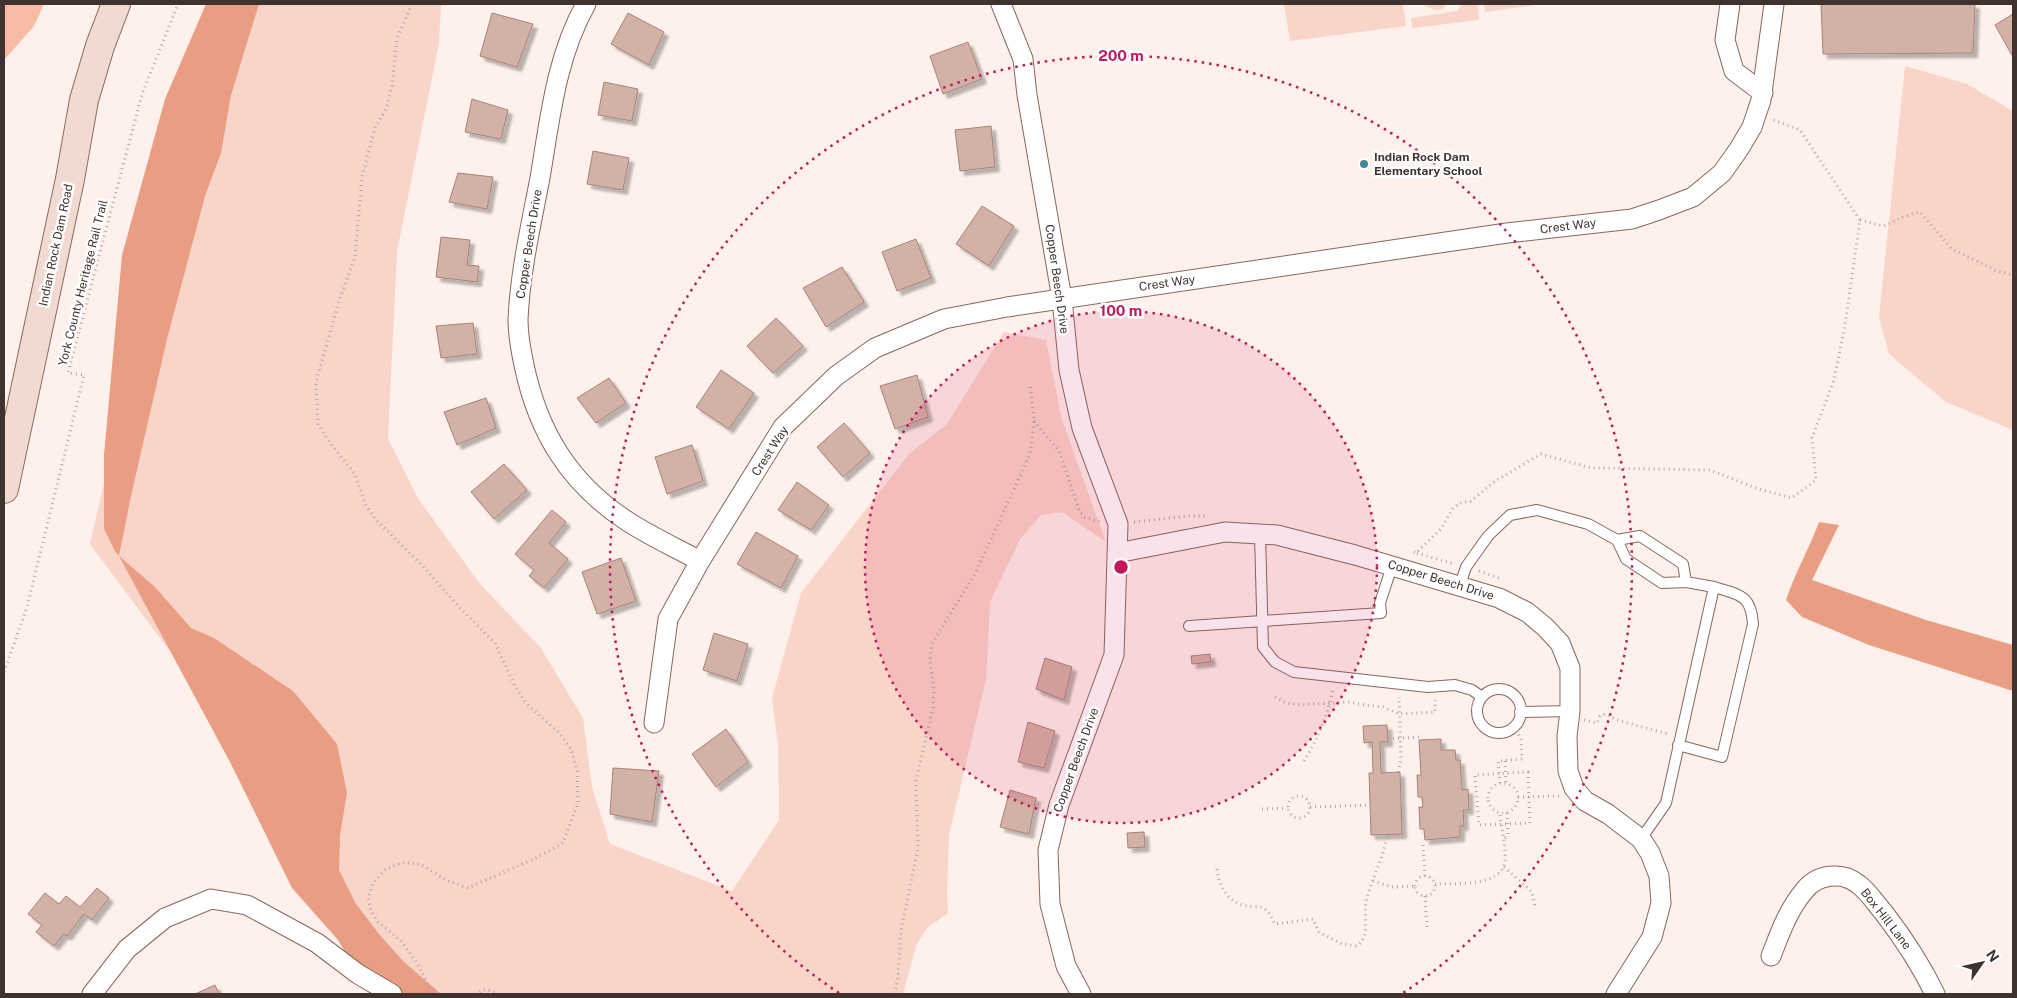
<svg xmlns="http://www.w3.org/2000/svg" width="2017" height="998" viewBox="0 0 2017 998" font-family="'Public Sans',sans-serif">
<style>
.green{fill:#f9d4c8}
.forest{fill:#e99e84}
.water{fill:#f8bba6}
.building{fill:#d3b1a6;stroke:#a5847a;filter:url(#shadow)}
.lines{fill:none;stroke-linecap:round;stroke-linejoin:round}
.service-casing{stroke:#87685e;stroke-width:12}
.minor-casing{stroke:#87685e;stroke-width:21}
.secondary-casing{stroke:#87685e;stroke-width:30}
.path{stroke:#b5a7a3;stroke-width:3;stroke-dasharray:1 4;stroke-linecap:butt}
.service{stroke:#fff;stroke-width:10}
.minor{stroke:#fff;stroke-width:19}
.secondary{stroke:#f1dad2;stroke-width:28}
.ring{fill:none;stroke:#c2185b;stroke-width:2.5;stroke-dasharray:2.5 5}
.poi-dot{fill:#448498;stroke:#fff;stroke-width:2}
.labels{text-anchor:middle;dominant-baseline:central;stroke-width:5;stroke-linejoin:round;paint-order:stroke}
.poi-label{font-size:12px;font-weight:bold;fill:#40322e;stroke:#fff;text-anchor:start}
.street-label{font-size:12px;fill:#40322e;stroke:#fff}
.centre{fill:#c2185b;stroke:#fff;stroke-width:2.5}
.ring-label{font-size:15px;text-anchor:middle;font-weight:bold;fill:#c2185b;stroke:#fff;stroke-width:5;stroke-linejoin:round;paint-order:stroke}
</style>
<defs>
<filter id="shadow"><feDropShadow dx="4.5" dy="4.5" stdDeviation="1" flood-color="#0004"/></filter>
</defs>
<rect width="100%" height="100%" fill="#fef0eb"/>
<path class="green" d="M215,4H441L439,43L397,251L388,439L419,500L480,584L541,648L583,718L592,787L610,844L732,891L779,820L778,744L772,698L801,593L909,454L947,424L1004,332L1046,340L1062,420L1106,542L1062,512L1041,515L1020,539L990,602L986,679L949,835L947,893L948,913L927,928L916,946L903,994H426L390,958L195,685L90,544Z
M1284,4H1403L1406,26L1290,41Z
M1421,4H1446L1443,9L1435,10Z
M1462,4H1478L1479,20L1412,28L1411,18L1457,11Z
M1484,4H1542L1485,12Z
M1905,66L1967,84L2013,111V430L1946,402L1889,354L1879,317Z"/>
<path class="forest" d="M206,4H259L231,95L221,153L205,196L167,339L131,496L119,556L155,587L191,628L214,638L293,691L337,744L347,793L340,835L339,870L356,904L379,934L403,961L441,994H390L358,974L338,940L292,888L230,762L119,556L115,551L104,529V455L122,255L165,99Z
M1819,522L1839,525L1812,580L1926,620L2013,645V691L1869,645L1802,617L1786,600C1795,573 1809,549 1819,522Z"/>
<path class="water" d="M4,4H44L34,26L4,60Z"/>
<path class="building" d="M1821,4H1975L1973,53L1823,54Z
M492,13L533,24L517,67L480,56Z
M628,13L664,32L649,65L611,44Z
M2013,14V57L1995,25Z
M968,42L982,79L943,94L930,56Z
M604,82L638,89L632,121L598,115Z
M472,99L508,110L501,139L465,132Z
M991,126L995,167L960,171L955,130Z
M593,151L629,158L623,190L587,184Z
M458,173L493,177L487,209L449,202Z
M982,206L1014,226L989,266L956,244Z
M441,237L470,240L467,265L479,266L477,282L436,277Z
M916,239L931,278L897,291L882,252Z
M842,267L864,302L826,327L803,288Z
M776,318L803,346L773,373L747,346Z
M473,323L477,354L441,358L436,326Z
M721,370L754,393L729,429L696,407Z
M917,375L928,417L895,429L880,386Z
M609,378L626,403L596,423L577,398Z
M486,398L496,428L457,445L444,412Z
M844,423L870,453L843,477L817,447Z
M692,445L703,481L667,494L655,457Z
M504,464L527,490L494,519L471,492Z
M797,482L829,505L811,530L778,510Z
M552,510L566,522L549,543L568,559L544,588L529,576L534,570L515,554Z
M756,532L798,556L781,588L737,564Z
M621,558L636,601L597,614L582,572Z
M714,633L748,644L737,681L703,670Z
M1210,654L1211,662L1192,664L1191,656Z
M1045,658L1072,667L1064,700L1036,689Z
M1028,722L1055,731L1044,768L1018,762Z
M1387,725L1388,742H1380L1381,773L1400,772L1402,834L1371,835L1369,773H1373L1372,742L1364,743L1363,726Z
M726,729L748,762L716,787L692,754Z
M1441,739V750H1455L1456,760H1460L1462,790L1468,789L1469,810H1463L1464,826H1460V837L1425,840L1424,829H1420L1419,807H1423L1422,797H1418L1417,775H1421L1419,740Z
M613,768L659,771L652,822L610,814Z
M1010,790L1036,798L1029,834L1000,827Z
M1144,832L1145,847L1128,848L1127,833Z
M97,888L109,898L92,920L84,914L67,936L64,934L54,946L36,932L42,925L28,914L45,893L59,904L66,896L80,907Z
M215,985L219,994H195Z"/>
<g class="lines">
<g class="service-casing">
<path id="service" d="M1260,534L1263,647L1275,662L1294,672L1428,687L1455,685L1472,690L1482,697
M1617,540L1640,536L1683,564L1686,582L1714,587L1666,803L1641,839
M1460,585L1466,567L1488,536L1510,515L1537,510L1588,524L1617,540L1626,559L1662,583L1686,582
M1189,626L1381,613L1380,603L1392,566
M1477 711a22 22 0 1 1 44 0a22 22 0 1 1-44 0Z
M1520,712L1570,711
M1678,745L1722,757L1753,624C1751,594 1739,595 1714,587"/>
</g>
<g class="minor-casing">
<path id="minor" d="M586,4C556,57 550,119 540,178C531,225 520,272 518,320C518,335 521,351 524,365C538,432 569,483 627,521C650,536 676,548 700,561
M1001,4L1023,59L1027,95L1062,299L1069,370L1082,428L1118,524L1114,655L1059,805L1048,850L1050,904L1066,966L1081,994
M1730,4L1725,40L1734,71L1763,93
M1117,553L1225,532L1277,535L1355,555L1499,598L1527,612L1545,627L1560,643L1570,668V711L1567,736L1568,771L1574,788L1585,801L1608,814L1641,839L1650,853L1659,876L1661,903L1652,937L1616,994
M654,723L668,619L700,561L783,427L836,376L875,348L944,319L1007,307L1507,233L1632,219L1659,210L1693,197L1722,173L1739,149L1752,127L1761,100L1774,4
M1771,956C1780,933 1788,910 1804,891C1817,874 1842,871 1858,884C1868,891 1876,904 1884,913C1904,939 1921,965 1935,994
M92,994L127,949L165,918L211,899L247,905L317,943L358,974L392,994"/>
</g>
<g class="secondary-casing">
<path id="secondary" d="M4,489L70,179L84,100L100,46L116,4"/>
</g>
<path class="path" d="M412,4L397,38L392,86L386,109L375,128L362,177L355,257L339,301L316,382L318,425L333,447L355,474L365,504L376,520L422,565L460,608L495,643L515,686L526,703L558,732L571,749L577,771L578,803L563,843L538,857L468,888L446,880L422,865L404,862L386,869L373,883L368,897L371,911L378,922L401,941L417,963L433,994
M1860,220L1884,226L1905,216L1920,212L1952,249L1997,271L2013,275
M1034,421L1059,451L1079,510L1084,517L1100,522
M1134,522L1188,516H1207
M1414,552L1416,553L1441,529L1453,508L1460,503L1471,501L1495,481L1541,454L1591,468L1710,470L1758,489L1792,498L1816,480L1812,438L1834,380L1845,325L1860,220L1800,130L1771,119
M1417,553L1454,564
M1479,571L1499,578
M4,672L27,607L84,375L68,373L142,94L178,4
M1275,697L1286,703L1298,705L1350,702L1364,705L1383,707L1399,714L1435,712V700
M1584,720L1597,723L1600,716L1605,714L1620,721L1668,734
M1388,739L1419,737
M1304,761C1318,739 1328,715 1333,689
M1505,761L1506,783
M1398,772L1401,760L1399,697
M1528,772L1530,823L1479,825L1475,775Z
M1500,783L1498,761L1522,759L1521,740L1515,726
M1488 798a15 15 0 1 1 30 0a15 15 0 1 1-30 0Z
M1288 807a11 11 0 1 1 22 0a11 11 0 1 1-22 0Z
M1518,797L1560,796
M1310,807L1370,805
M1262,809L1287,808
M1505,838L1508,834L1507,813
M1423,845L1425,876
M1504,867L1532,892L1535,907
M1217,869C1219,887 1228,903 1247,906C1252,907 1259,906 1263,908C1269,911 1272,918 1275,924L1313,919L1319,932L1342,944L1357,946C1371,936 1363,917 1366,902C1371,879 1384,859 1387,835
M1415 886a10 10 0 1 1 20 0a10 10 0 1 1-20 0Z
M1373,881L1392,887L1415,886
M1435,884C1455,883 1504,888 1505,859C1506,843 1501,829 1500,813
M1425,896L1427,929
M475,994L487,989L497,994
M895,994L898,977L901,930L918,848L916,781L933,708L934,691L930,661L932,644L976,572L1030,454L1034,421L1030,384"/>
<use href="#service" class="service"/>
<use href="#minor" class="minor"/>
<use href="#secondary" class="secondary"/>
</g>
<circle cx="1121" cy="567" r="256" fill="#c2185b" fill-opacity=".12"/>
<g class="ring">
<circle cx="1121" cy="567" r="256"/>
<path d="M839 993A511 511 0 1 1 1403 993"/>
</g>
<circle class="poi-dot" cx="1364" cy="164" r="5"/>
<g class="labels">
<g class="poi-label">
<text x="1374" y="157">Indian Rock Dam<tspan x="1374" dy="14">Elementary School</tspan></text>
</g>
<g class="street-label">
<text transform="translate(1568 226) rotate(-7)">Crest Way</text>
<text transform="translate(529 244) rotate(-81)">Copper Beech Drive</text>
<text transform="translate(56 245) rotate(-78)">Indian Rock Dam Road</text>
<text transform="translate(1057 279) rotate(82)">Copper Beech Drive</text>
<text transform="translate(83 283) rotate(-76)">York County Heritage Rail Trail</text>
<text transform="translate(1167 283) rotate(-8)">Crest Way</text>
<text transform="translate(770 451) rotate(-57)">Crest Way</text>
<text transform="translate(1441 580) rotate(17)">Copper Beech Drive</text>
<text transform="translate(1076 760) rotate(-70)">Copper Beech Drive</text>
<text transform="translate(1886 919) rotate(52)">Box Hill Lane</text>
</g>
</g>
<circle cx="1121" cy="567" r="8" class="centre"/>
<g class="ring-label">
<text x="1121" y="61">200 m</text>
<text x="1121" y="316">100 m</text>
</g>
<rect width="2017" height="998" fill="none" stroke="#40322e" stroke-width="10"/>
<g transform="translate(1982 963) rotate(56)" stroke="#ffffff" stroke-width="4" paint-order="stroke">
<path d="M0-4L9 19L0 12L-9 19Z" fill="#40322e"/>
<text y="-8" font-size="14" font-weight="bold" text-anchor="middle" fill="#40322e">N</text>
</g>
</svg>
